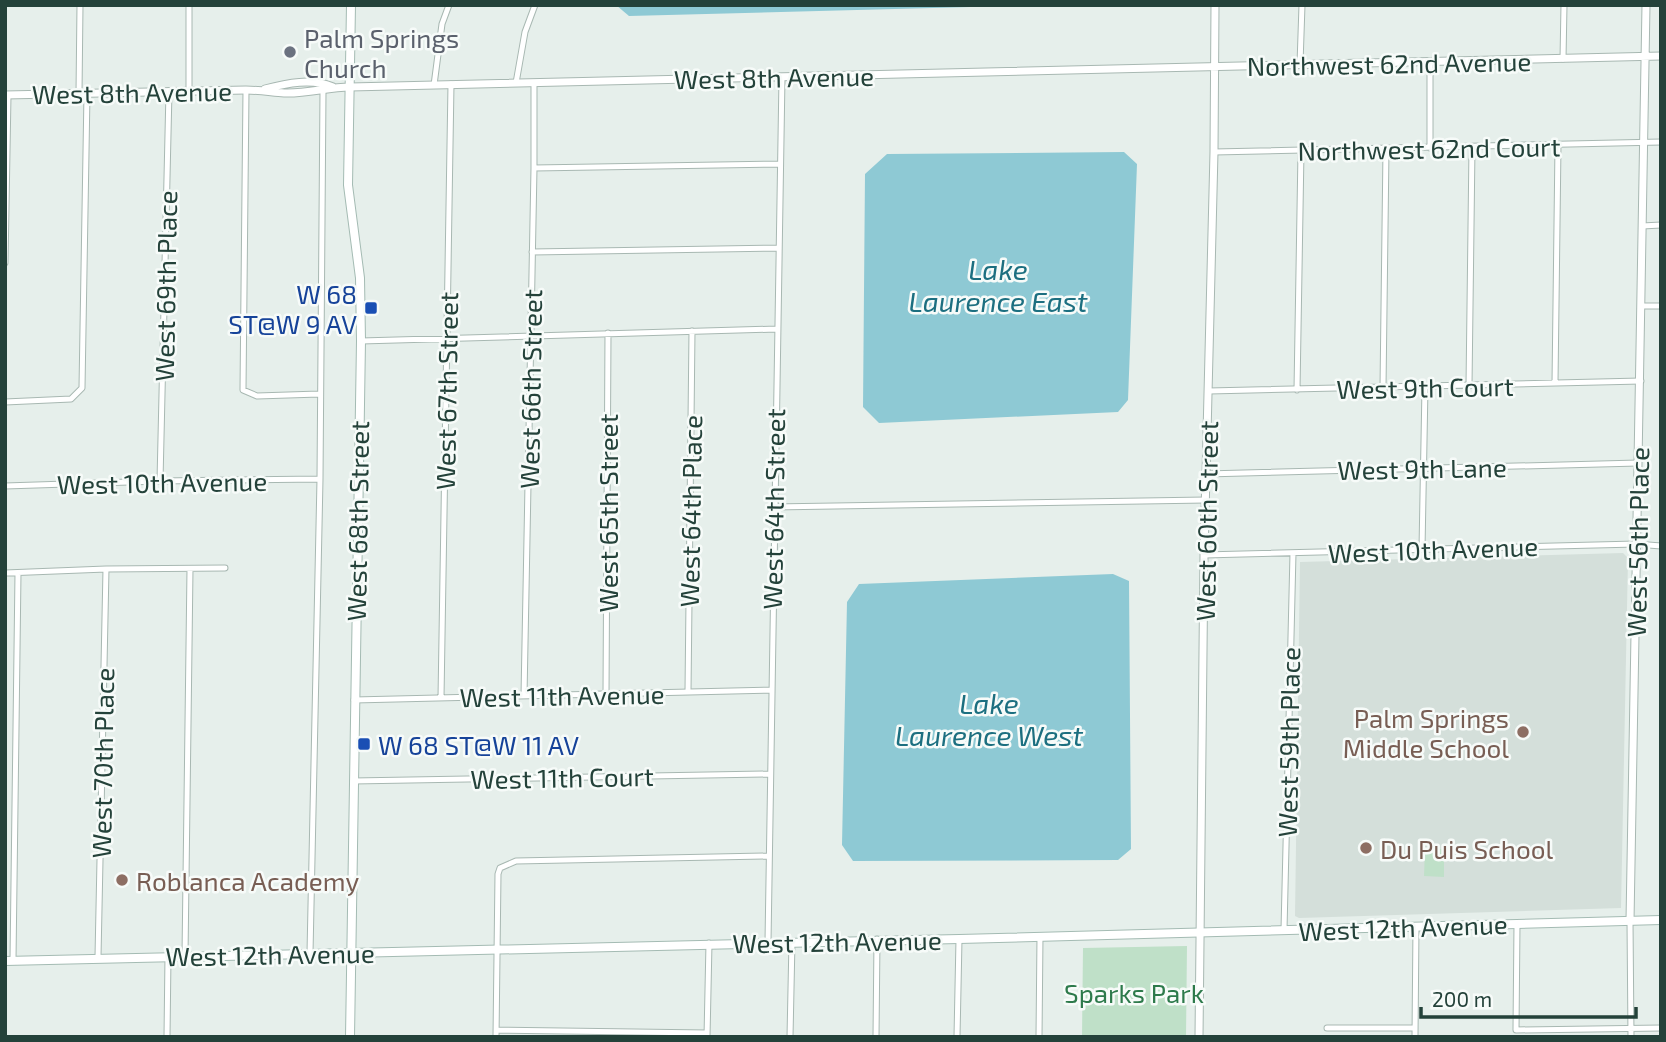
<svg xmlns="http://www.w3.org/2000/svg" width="1666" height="1042" viewBox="0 0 1666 1042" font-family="'Exo 2',sans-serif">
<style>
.built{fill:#d4dfda}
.green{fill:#bfe0c8}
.water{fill:#8ec9d4}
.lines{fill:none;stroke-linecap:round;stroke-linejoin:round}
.minor-casing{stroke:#a8b8b2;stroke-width:7}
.tertiary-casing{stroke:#a8b8b2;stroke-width:9}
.secondary-casing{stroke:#a4bbb3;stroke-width:10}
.minor{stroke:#fff;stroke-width:5}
.tertiary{stroke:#fff;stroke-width:7}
.secondary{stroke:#fff;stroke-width:8}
.worship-dot{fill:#6b7280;stroke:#f7fbf9;stroke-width:2.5}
.transit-dot{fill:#1a4fb4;stroke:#f7fbf9;stroke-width:2.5}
.education-dot{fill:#8d6e63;stroke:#f7fbf9;stroke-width:2.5}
.labels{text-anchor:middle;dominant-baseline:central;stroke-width:5;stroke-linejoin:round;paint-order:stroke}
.worship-label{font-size:26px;fill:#5b616d;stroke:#f7fbf9;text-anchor:start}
.street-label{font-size:26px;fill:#24423a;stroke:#f7fbf9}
.transit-label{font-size:26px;fill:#164399;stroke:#f7fbf9;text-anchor:end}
.education-label{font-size:26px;fill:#785e54;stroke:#f7fbf9;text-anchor:start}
.park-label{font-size:26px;fill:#2d7a4b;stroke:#f7fbf9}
.water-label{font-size:28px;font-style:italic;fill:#1c6f80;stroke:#f7fbf9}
</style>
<rect width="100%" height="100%" fill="#e6efeb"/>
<path class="built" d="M1623,553L1628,558L1621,908L1299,918L1295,916L1300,562Z"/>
<path class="green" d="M1425,849H1444V877L1424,876Z
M1187,946L1186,1037H1082L1083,948Z"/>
<path class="water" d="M616,5H1049L629,16Z
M1124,152L1137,164L1128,400L1118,412L879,423L863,407L865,174L887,154Z
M1113,574L1129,581L1131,849L1118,860L853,861L842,845L847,602L859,584Z"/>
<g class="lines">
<g class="minor-casing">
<path id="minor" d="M1563,59L1564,5
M1300,64L1302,5
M516,83L525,32L535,5
M434,85L442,24L449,5
M246,90L243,390L257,396L319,394
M189,91V5
M79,93L80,5
M1430,148V62
M1214,152L1661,142
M534,168L780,164
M1642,226L1661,225
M532,252L778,248
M5,263L8,95
M1642,306H1661
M361,341L776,329
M1555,383L1558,145
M1469,386L1472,147
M1383,388L1386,149
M1297,390L1301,151
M1209,391L1641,381
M5,402L71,399L82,388L87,93
M1206,474L1638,463
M160,481L169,91
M5,486L160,481L320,479
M773,507L1206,500
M1422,549L1425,387
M1204,555L1636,544L1661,546
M5,573L106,569L225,568
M688,692L692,331
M606,694L608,333
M524,696L534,168V83
M441,698L451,84
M354,700L771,690
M353,781L770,774
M1630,921L1631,1037
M1517,924L1516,1030L1661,1028
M1284,930L1293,553
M768,942L782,77
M310,953L320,479L323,91
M185,956L190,569
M98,957L106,569
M13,960L18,573
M1327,1028H1415
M496,1030L707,1033
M167,1037L168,956
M496,1037L498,874L500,868L516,861L769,856
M707,1037L709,943
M790,1037L792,941
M876,1037L877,939
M957,1037L959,939
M1039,1037L1040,936
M1415,1037L1416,926"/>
</g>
<g class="tertiary-casing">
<path id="tertiary" d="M265,89C287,83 312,78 333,87
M5,95L246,90C259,90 271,92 284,93C307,94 328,87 350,87L1661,56
M1630,921L1646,5
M1199,1037L1204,555L1214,152L1215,5"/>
</g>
<g class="secondary-casing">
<path id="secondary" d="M5,961L959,939L1661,920
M350,1037L361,341L360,278L348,185L351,5"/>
</g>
<use href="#minor" class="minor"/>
<use href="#tertiary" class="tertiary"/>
<use href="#secondary" class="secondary"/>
</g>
<circle class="worship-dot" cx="290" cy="52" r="7"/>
<g class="transit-dot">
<rect x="364" y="301" width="14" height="14" rx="3.5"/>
<rect x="357" y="737" width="14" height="14" rx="3.5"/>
</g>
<g class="education-dot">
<circle cx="1523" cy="732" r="7"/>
<circle cx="1366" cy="848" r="7"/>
<circle cx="122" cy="880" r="7"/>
</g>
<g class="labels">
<g class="worship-label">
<text x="304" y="37">Palm Springs<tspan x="304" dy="30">Church</tspan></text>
</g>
<g class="street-label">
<text transform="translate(1389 63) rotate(-1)">Northwest 62nd Avenue</text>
<text transform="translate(774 77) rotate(-1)">West 8th Avenue</text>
<text transform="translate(132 92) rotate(-1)">West 8th Avenue</text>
<text transform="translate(1429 148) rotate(-1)">Northwest 62nd Court</text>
<text transform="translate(165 286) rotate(-89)">West 69th Place</text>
<text transform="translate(1425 387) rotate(-1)">West 9th Court</text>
<text transform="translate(530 389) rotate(-89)">West 66th Street</text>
<text transform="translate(446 391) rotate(-89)">West 67th Street</text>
<text transform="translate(1422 468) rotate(-1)">West 9th Lane</text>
<text transform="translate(162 482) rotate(-1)">West 10th Avenue</text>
<text transform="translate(773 509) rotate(-89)">West 64th Street</text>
<text transform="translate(690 511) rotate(-89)">West 64th Place</text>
<text transform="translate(607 513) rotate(-90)">West 65th Street</text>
<text transform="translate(357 521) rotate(-89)">West 68th Street</text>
<text transform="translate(1206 521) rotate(-89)">West 60th Street</text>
<text transform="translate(1637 542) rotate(-89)">West 56th Place</text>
<text transform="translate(1433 549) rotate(-2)">West 10th Avenue</text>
<text transform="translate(562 695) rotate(-1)">West 11th Avenue</text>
<text transform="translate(1288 742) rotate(-89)">West 59th Place</text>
<text transform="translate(102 763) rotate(-89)">West 70th Place</text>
<text transform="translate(562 777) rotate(-1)">West 11th Court</text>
<text transform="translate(1403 927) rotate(-2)">West 12th Avenue</text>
<text transform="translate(837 941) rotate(-1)">West 12th Avenue</text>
<text transform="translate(270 954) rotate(-1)">West 12th Avenue</text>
</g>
<g class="transit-label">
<text x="357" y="293">W 68<tspan x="357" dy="30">ST@W 9 AV</tspan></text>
<text x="378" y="744" text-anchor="start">W 68 ST@W 11 AV</text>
</g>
<g class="education-label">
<text x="1509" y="717" text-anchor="end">Palm Springs<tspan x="1509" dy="30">Middle School</tspan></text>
<text x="1380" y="848">Du Puis School</text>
<text x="136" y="880">Roblanca Academy</text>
</g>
<g class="park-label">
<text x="1134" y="992">Sparks Park</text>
</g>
<g class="water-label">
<text x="998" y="269">Lake<tspan x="998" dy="32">Laurence East</tspan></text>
<text x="989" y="703">Lake<tspan x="989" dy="32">Laurence West</tspan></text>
</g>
</g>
<rect width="1666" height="1042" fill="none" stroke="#24423a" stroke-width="14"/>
<path d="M1421 1007v10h215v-10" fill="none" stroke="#24423a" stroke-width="3.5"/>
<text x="1432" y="1007" font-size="21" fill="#24423a" stroke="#f7fbf9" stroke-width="5" paint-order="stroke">200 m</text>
</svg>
